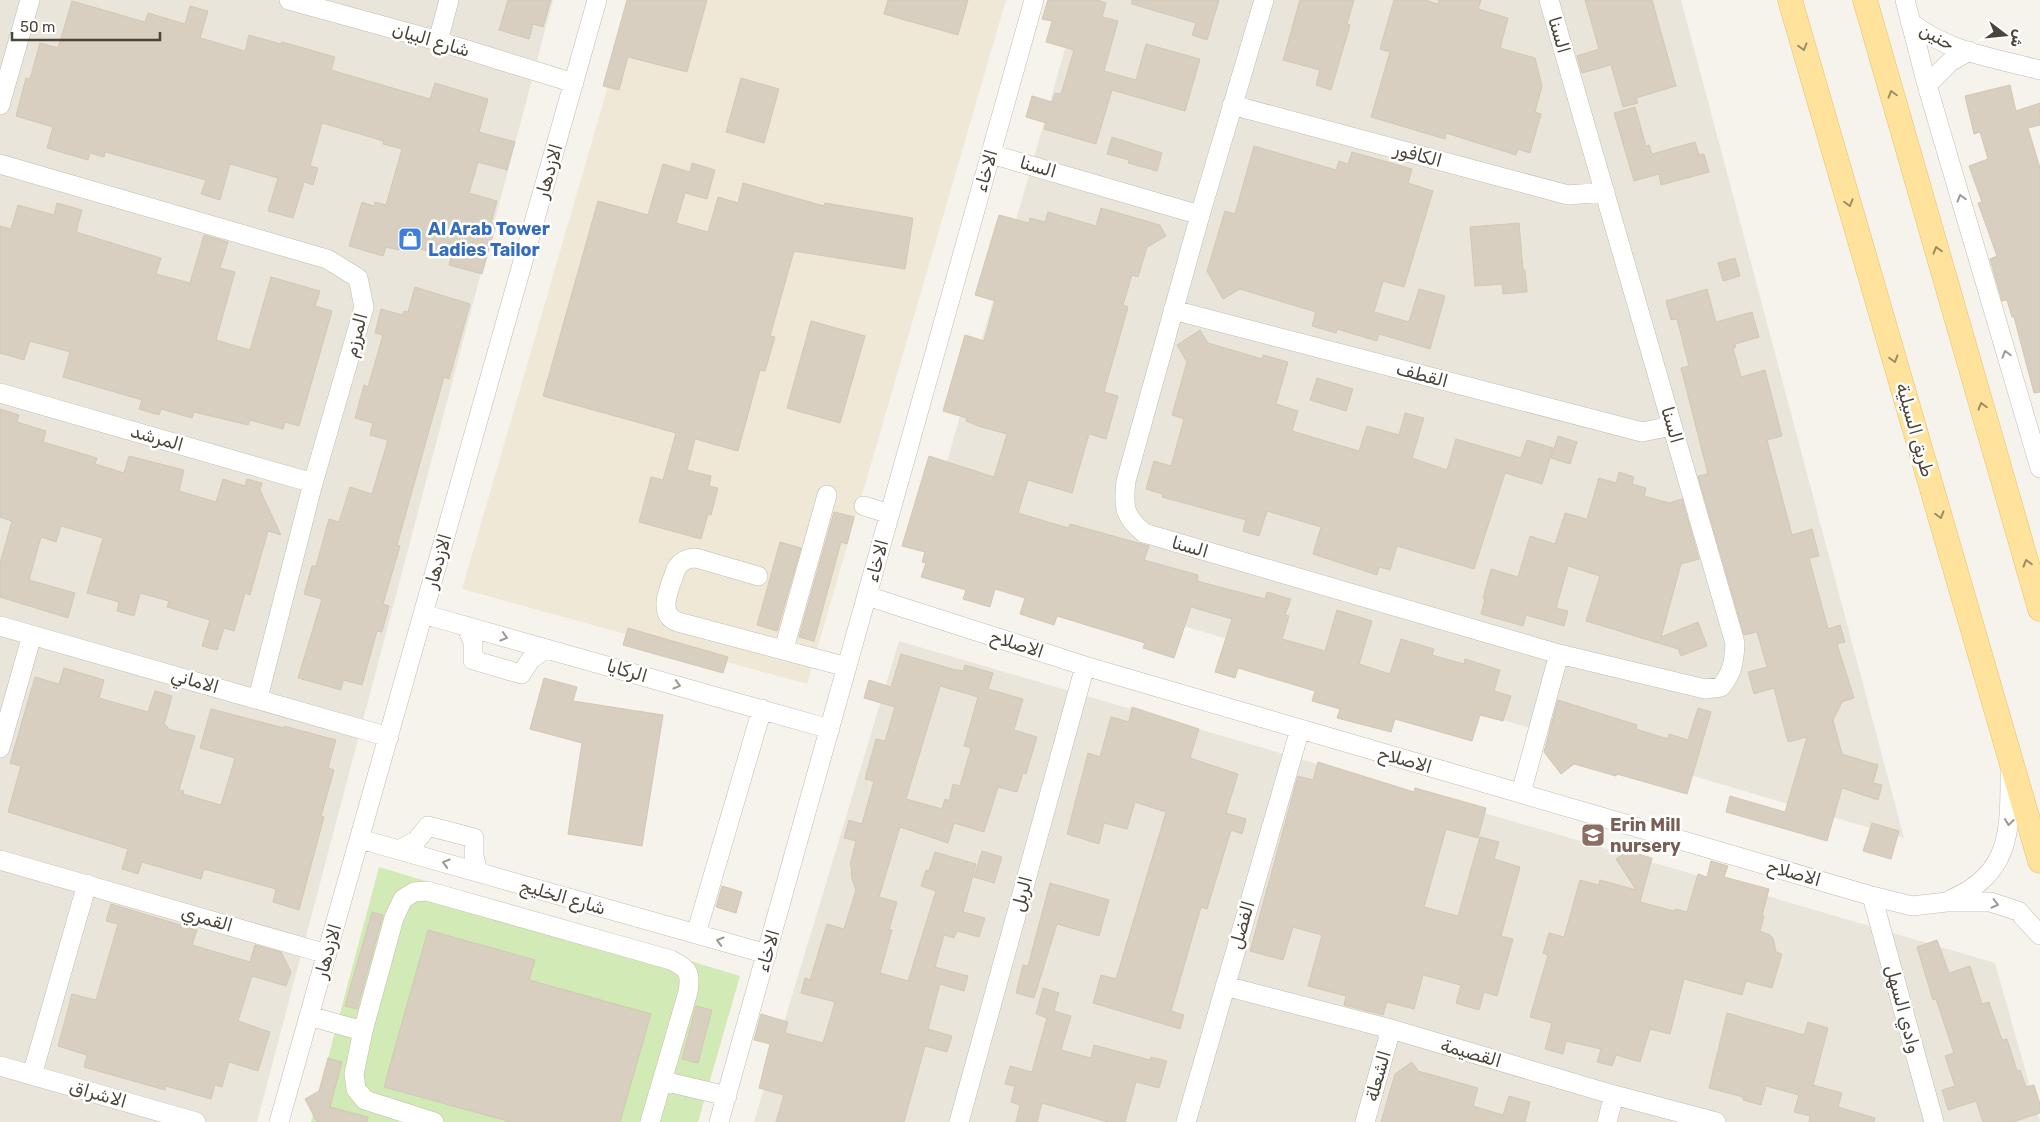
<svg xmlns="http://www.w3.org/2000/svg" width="2040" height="1122" viewBox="0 0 2040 1122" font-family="Rubik,'Noto Sans Arabic',sans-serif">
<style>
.residential{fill:#eae5da}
.education{fill:#efe8d6}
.green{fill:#d2eab5}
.building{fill:#d8cfc1;stroke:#d3c7b4;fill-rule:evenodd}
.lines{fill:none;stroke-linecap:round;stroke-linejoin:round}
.minor-casing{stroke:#c2bbae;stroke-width:20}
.major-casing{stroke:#e6c16a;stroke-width:25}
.minor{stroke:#fff;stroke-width:19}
.major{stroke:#ffe39c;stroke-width:24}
.oneway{stroke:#9c8c66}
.oneway2{stroke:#9c9892}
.labels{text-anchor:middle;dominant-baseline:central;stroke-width:5;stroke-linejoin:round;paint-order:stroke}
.street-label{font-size:18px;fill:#4b4439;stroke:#fff}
.shop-label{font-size:18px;font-weight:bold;fill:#366cbe;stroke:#fff;text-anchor:start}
.education-label{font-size:18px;font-weight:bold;fill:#785e54;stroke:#fff;text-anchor:start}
</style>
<rect width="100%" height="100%" fill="#f6f3ec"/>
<path class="residential" d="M0,0H553L257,1122H0Z
M1079,0H1681L1904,838L922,549Z
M899,641L1995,963L2040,1122H754Z"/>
<path class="education" d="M633,0H1006L807,684L462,589Z"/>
<path class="green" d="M379,867L740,976L698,1122H311Z"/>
<path class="building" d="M508,0H551L543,27L533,24L529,39L499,30Z
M627,0H707L687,72L628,57L619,90L603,86Z
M888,0H968L958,35L884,14Z
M1048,0H1097L1106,3L1102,17L1118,21L1104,71L1136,80L1146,44L1200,59L1185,111L1112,90L1096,144L1044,129L1046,123L1026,117L1032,96L1052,102L1055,93L1061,94L1074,50L1046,42L1052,21L1042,19Z
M1132,0H1219L1207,40L1192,35L1196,23L1132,4Z
M1300,0H1354L1347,24L1350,25L1331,90L1316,85L1320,70L1283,60Z
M1394,0H1425L1438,4L1439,0H1481L1478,9L1508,18L1500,48L1535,58L1542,86L1535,112L1541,114L1530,153L1518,149L1516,155L1446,133L1445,139L1371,117L1390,52L1380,49Z
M1585,0H1652L1676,86L1636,98L1638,103L1623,107L1611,65L1582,73L1577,56L1599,49Z
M72,1L145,22L148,13L185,24L190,6L208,11L200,38L245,51L249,35L281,44L282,42L335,57L331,70L430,99L435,83L488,99L479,132L515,142L507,170L478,162L469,193L497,201L491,223L496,224L482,274L449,265L451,258L401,243L399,250L386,247L383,256L349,246L362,202L374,206L375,202L386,205L402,149L383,144L384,141L322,123L310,166L318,168L313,185L304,182L293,218L268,211L278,178L230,164L220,200L201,194L206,180L105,152L104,157L90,153L88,160L47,148L53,127L16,116L26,78L30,79L40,43L58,48Z
M741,78L779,89L764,143L726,132Z
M2010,85L2016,111L2040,103V125L2028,128L2040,168V392L2034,393L2014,317H2012L2007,300L2002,301L1990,259L1997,256L1978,203L1982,202L1969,166L1988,159L1980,132L1974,134L1965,96Z
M1635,107L1646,146L1649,145L1652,154L1695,142L1699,155L1704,154L1709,172L1661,185L1659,174L1634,181L1614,113Z
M1112,137L1162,153L1157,171L1128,163L1129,160L1107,154Z
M1254,146L1336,170L1339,161L1348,164L1352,152L1412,169L1408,183L1433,191L1404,287L1383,281L1374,312L1409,322L1419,289L1445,296L1430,349L1379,334L1377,341L1337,329L1336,333L1312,326L1316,312L1240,289L1223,299L1207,271L1225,211L1235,214Z
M692,163L715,170L707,199L685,193L676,223L708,232L718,197L738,203L743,183L824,206L825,203L913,218L905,269L794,251L770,336L775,337L765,371L760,370L738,451L695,439L687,470L711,476L709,486L718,488L711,515L708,514L701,539L639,522L651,477L663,480L676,433L543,396L598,201L648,215L663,164L690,172Z
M57,203L82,210L76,232L161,258L156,274L190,283L204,235L228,242L220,268L235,272L216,340L250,350L271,277L320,291L315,306L332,311L299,426L285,422L283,429L250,420L248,425L194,412L192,418L161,409L159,415L139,409L142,400L63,377L70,352L30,341L24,360L0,353V226L11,229L18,205L54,215Z
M1101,208L1160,225L1166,236L1147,247L1138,277L1132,275L1123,305L1128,307L1104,392L1118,396L1106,439L1089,434L1072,493L1028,480L1018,513L1068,528L1070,524L1149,546L1144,560L1198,575L1197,581L1265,599L1267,592L1291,599L1285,615L1289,616L1282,639L1325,651L1337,610L1372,621L1359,664L1390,674L1401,639L1434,649L1432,655L1464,664L1465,659L1500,670L1494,691L1511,696L1503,721L1480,715L1472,741L1395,719L1391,732L1337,718L1340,709L1312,701L1315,691L1238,668L1235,678L1215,672L1232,619L1191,607L1174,658L1143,648L1145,643L1057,616L1054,625L1020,614L1025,598L995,589L990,607L963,599L966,590L921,577L926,563L922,562L925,552L902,546L929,456L994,477L1007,434L981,427L966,421L967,418L943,411L965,335L984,341L995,301L975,295L999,215L1029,223L1030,218L1045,222L1048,212L1096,226Z
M1519,223L1523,270H1525L1527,292L1503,294L1502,284L1475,286L1470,227Z
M1735,258L1740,276L1723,281L1718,263Z
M415,287L470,304L449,379L444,377L397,545L400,546L383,604L389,606L382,632L377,631L362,685L343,680L341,690L298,678L322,599L304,594L312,566H316L329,519L339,522L350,487L372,494L388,440L370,435L373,423L355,418L364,385L368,387L383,335L375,333L381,309L402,315L404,311L408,312Z
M1707,289L1716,322L1752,312L1759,337L1735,344L1736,347L1733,348L1741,377L1765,370L1782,436L1767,440L1792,535L1812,529L1819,556L1809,558L1828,629L1840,625L1845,642L1837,644L1854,698L1842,702L1833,720L1842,754L1878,765L1873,783L1882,785L1878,800L1842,788L1827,841L1726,812L1730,796L1785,812L1807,737L1788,742L1774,688L1754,694L1748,672L1767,667L1757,632L1744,635L1698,476L1708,474L1681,368L1689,366L1677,319L1671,320L1666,301Z
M811,321L865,336L840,423L787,408Z
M1200,330L1208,343L1262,359L1263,355L1288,362L1276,404L1298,411L1292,431L1359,451L1367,426L1399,435L1405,413L1424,418L1412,458L1447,470L1456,439L1521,458L1527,440L1553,448L1542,484L1505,473L1474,569L1397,546L1390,570L1379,567L1377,575L1313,554L1321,527L1267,511L1259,536L1243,531L1246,520L1162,497L1163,494L1146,489L1154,461L1171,466L1184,419L1172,415L1187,362L1177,345Z
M1317,378L1353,389L1346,411L1310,400Z
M0,409L19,415L17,422L46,431L43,442L97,458L95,464L124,473L129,456L184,470L179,491L216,502L223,479L245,486L247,479L262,483L260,490L281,535L268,531L250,595L245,593L234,631L224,628L217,650L202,646L210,620L167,607L169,601L140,593L134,616L117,611L119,602L87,593L103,538L61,526L56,542L41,537L29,580L75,593L68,618L0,597V563L12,521L0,517Z
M1558,436L1577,442L1570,464L1551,458Z
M1619,472L1634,477L1632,484L1646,488L1644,496L1669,503L1682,499L1699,559L1681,564L1661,637L1698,622L1707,646L1681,656L1678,649L1586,621L1600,576L1568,566L1556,608L1568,611L1564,626L1526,615L1523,626L1481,614L1485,599L1483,598L1491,569L1518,577L1530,536L1555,544L1565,513L1587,519L1599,478L1616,483Z
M834,512L854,517L847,544L841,542L814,641L799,637Z
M780,542L801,548L777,631L757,625Z
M628,628L728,657L723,673L623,645Z
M901,654L952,669L963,671L965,665L993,673L988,689L1023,699L1014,730L1037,737L1026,774L1023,773L1017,792L998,787L984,832L954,823L948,843L900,827L879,897L897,902L889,930H892L880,973L908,981L936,891L921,886L926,870L929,871L935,852L976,864L963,912L985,918L979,937L957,931L954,938L944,935L935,967L968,976L964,991L940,984L928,1029L952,1036L947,1052L925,1046L904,1122H776L784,1095L759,1088L770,1044L754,1040L761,1014L788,1022L785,1033L823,1043L835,1002L801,993L805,978L810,980L827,924L844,929L856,890L852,879L851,866L850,865L856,841L844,838L849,820L862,824L874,781L865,779L876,739L885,741L895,707L864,698L869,680L891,687ZM940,686L978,697L964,746L971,748L960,786L953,784L949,801L945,799L942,809L906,799Z
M64,668L104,680L99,698L148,712L155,691L172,696L164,725L168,727V729L195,736L179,790L184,791L183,794L221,805L235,758L200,748L211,709L284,728V726L336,740L328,768L334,770L321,816L324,817L299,910L273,902L276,889L204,869L201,879L142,862L138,874L122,869L128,849L8,812L21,766L10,763L35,677L59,684Z
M544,678L577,687L573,701L663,715L642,846L568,834L582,743L530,729Z
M1558,700L1637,725L1636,729L1668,739L1669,734L1688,740L1698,708L1711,712L1687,794L1617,774L1616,776L1574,764L1561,774L1544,752Z
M1132,707L1199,729L1190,758L1238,774L1226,813L1246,819L1242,834L1231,830L1207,909L1201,907L1171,1011L1184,1015L1180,1029L1093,1003L1101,975L1116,979L1166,812L1135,802L1127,829L1104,823L1099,844L1067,834L1088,753L1100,757L1111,717L1129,722Z
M1318,762L1414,792L1415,788L1486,808L1478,838L1446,829L1424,907L1458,916L1480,837L1499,842L1494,859L1520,867L1501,936L1513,939L1497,996L1484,992L1479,1010L1456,1003L1461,985L1423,975L1414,1009L1387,1002L1383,1015L1344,1005L1346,996L1308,986L1322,935L1293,927L1283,960L1250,951L1298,776L1313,780Z
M1872,823L1899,831L1891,859L1863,851Z
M982,851L1002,857L994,883L974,877Z
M1628,851L1652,858L1640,902L1674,911L1675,909L1687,912L1698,874L1707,877L1711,861L1728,866L1724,877L1769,889L1762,916H1764L1760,931L1770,935L1773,938L1776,952L1782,954L1772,988L1746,981L1742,995L1684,979L1670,1034L1650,1029L1640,1062L1616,1055L1612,1066L1597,1062L1601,1049L1566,1041L1563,1054L1545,1049L1552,1023L1530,1017L1548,955L1543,953L1549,933L1564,937L1580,880L1599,885L1600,880L1636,890L1616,859Z
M1050,883L1109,900L1099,936L1057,924L1034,998L1016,993L1023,965L1028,966Z
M722,886L742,892L736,913L716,907Z
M111,904L197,930L192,945L250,962L255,945L281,952L291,972L286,986L252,976L238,1021L270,1032L258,1071L229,1062L222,1087L215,1085L211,1099L166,1086L165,1090L84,1067L87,1055L58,1046L72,994L96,1000L118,924L106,921Z
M372,912L383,915L357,1009L345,1006Z
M428,930L535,960L529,980L651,1014L620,1122H511L384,1087Z
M1937,940L1949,973L1970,966L1982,1004L1989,1002L2002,1040L2007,1039L2017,1071L2020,1070L2026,1087L2034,1085L2040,1104V1113L2013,1122H1983L1976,1101L1948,1110L1942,1090L1955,1086L1945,1056L1954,1053L1936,999L1933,1000L1917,947Z
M1043,988L1059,993L1054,1011L1071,1016L1061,1050L1091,1058L1094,1045L1150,1060L1151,1057L1167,1061L1159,1088L1136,1082L1125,1122H1108L1042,1103L1037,1122H1016L1020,1105L1011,1102L1015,1086L1005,1084L1010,1066L1032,1072L1047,1018L1036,1014Z
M696,1006L712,1010L698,1063L682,1059Z
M1727,1013L1804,1035L1808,1022L1828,1028L1813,1085L1842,1093L1838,1107L1875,1118L1874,1122H1809L1810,1116L1794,1112L1799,1095L1766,1086L1761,1105L1743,1100V1097L1709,1088Z
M328,1058L342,1062L330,1107L368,1117L367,1122H317L305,1099L319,1091Z
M1412,1062L1418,1071L1478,1088L1473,1106L1503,1115L1509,1096L1530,1102L1525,1122H1381L1395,1074Z"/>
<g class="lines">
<g class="minor-casing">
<path id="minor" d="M289,0L438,41L574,83
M1264,0L1200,215L1126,481C1123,507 1124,516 1144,533L1559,654L1705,689L1721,687C1733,671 1734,663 1735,643L1549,0
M1905,0L1927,85L2040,468
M1910,22C1947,52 1995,58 2040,70
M438,41L449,0
M1927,85L1950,62L1969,51
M0,105L30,0
M1232,105L1568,195L1605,192
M991,154L1200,215
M0,164L327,259L358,278L364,307L313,483L258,698
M1173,310L1642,432L1672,426
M0,393L313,483
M864,506L890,514
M758,576L696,558C687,558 681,561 676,569C671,585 655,614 678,622L847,667
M867,596L1085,666L1872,896L1912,906L1947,902H1990L2018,911L2040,935
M423,614L830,729
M0,626L389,737
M466,626L473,642V660L521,674L531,659L546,649
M784,649L827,495
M0,748L32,635
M1521,793L1559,654
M360,839L767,954
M399,850L416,841L428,826L474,838V856L478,872
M0,860L327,954
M1872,896L1934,1122
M1950,900C2010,874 2010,833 2010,776
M696,934L762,709
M1225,986L1391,1029L1614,1095L1716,1122
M309,1016L363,1031
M0,1066L196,1122
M32,1075L87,884
M663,1081L727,1096
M279,1122L597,0
M434,1122L365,1100L356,1089L354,1074L363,1031L394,918L403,899L414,892L427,891L671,960C689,969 691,973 688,992L650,1122
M719,1122L1034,0
M959,1122L1085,666
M1186,1122L1300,729
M1365,1122L1391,1029
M1607,1122L1614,1095"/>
</g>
<g class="major-casing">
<path id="major" d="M1790,0L2040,861
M1865,0L2040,609"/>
</g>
<use href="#minor" class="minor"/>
<use href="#major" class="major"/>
</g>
<defs><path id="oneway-chevron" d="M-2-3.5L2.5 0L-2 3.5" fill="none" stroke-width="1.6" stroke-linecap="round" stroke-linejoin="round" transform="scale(1.25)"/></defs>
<g class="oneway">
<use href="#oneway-chevron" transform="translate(1803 47) rotate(74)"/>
<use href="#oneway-chevron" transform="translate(1892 94) rotate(-106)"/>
<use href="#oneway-chevron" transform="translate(1849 203) rotate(74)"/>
<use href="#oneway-chevron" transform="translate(1937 250) rotate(-106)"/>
<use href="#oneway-chevron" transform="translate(1894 359) rotate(74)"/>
<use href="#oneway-chevron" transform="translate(1982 406) rotate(-106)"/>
<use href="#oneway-chevron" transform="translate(1940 515) rotate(74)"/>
<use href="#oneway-chevron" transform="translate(2027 563) rotate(-106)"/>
</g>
<g class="oneway2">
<use href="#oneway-chevron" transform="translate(1961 198) rotate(-106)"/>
<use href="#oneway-chevron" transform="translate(2006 354) rotate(-106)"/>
<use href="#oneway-chevron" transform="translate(504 637) rotate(16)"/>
<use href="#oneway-chevron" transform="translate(677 685) rotate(16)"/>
<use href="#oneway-chevron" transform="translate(2009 822) rotate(96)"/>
<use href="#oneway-chevron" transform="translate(446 863) rotate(-164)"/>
<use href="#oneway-chevron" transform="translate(1995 904) rotate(14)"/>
<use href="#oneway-chevron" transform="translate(720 941) rotate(-164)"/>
</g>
<defs>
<g id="shop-square" transform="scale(1.25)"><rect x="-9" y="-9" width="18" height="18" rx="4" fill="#3f7fe0" stroke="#fff"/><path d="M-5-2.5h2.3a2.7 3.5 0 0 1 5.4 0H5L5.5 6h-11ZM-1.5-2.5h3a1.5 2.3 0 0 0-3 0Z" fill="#fff"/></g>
<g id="school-square" transform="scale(1.25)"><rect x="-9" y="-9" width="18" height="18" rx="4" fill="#8d6e63" stroke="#fff"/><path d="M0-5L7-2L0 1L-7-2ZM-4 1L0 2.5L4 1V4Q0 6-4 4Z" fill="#fff"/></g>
</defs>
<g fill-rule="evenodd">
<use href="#shop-square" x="410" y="239"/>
<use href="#school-square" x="1593" y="835"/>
</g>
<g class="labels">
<g class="street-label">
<text transform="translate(1559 35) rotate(74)">السنا</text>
<text transform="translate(1937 37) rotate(28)">حنين</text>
<text transform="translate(431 40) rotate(16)">شارع البيان</text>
<text transform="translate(1418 155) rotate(15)">الكافور</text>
<text transform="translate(1038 167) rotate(16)">السنا</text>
<text transform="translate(549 171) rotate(-74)">الازدهار</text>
<text transform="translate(986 171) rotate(-74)">الاخاء</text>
<text transform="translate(356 335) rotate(-75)">المرزم</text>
<text transform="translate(1422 375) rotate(15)">القطف</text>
<text transform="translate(1672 425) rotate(74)">السنا</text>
<text transform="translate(1915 430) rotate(74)">طريق السيلية</text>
<text transform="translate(157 438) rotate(16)">المرشد</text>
<text transform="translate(1190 547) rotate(16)">السنا</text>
<text transform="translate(438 561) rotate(-74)">الازدهار</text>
<text transform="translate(877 561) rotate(-75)">الاخاء</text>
<text transform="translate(1017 644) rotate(18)">الاصلاح</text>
<text transform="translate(627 671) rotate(16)">الركايا</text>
<text transform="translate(195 681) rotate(16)">الاماني</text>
<text transform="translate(1405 760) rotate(16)">الاصلاح</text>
<text transform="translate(1794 873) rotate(16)">الاصلاح</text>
<text transform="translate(1022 894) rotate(-75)">الربل</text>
<text transform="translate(563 897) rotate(16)">شارع الخليج</text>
<text transform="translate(207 919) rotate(16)">القمري</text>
<text transform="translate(1242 925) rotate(-74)">الفضل</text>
<text transform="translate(328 951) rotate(-74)">الازدهار</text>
<text transform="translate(768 951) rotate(-74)">الاخاء</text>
<text transform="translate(1903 1009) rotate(75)">وادي السهل</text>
<text transform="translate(1471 1053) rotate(16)">القصيمة</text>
<text transform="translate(1378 1076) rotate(-74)">الشعلة</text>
<text transform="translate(98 1094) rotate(16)">الاشراق</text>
</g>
<g class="shop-label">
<text x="428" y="229">Al Arab Tower<tspan x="428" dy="21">Ladies Tailor</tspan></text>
</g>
<g class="education-label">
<text x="1610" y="825">Erin Mill<tspan x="1610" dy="21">nursery</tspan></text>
</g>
</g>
<g transform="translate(2005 35) rotate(106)" stroke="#ffffff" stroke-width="4" paint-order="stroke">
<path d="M0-4L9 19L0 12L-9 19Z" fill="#4b4439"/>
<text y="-8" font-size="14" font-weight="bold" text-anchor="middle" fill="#4b4439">ش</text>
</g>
<path d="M12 32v8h148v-8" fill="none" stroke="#4b4439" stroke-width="2.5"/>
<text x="20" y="32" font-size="15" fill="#4b4439" stroke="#ffffff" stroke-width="4" paint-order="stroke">50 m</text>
</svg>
